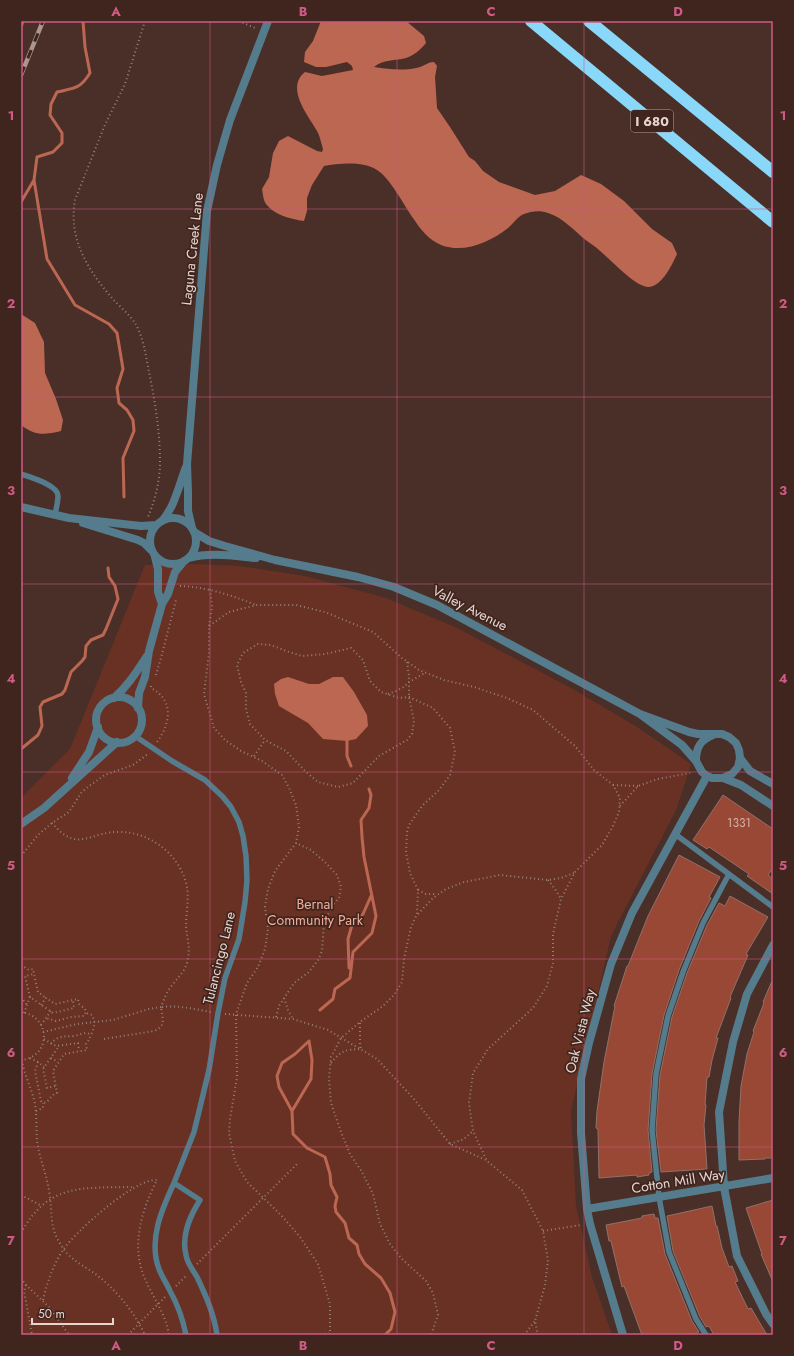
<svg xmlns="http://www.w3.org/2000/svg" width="794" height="1356" viewBox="0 0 794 1356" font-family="Jost,sans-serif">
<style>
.green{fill:#683123}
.water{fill:#bb6752}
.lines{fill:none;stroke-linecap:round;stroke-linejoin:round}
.stream{stroke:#bb6752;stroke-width:3}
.building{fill:#984834;stroke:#917169}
.path{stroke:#97807a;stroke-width:2;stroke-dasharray:1 3;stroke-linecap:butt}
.service{stroke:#557c8d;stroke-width:5.5}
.minor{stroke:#557c8d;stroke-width:8}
.tertiary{stroke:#557c8d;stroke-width:8}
.motorway{stroke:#89d8f9;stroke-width:12}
.rail-casing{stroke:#ac9691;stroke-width:4.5}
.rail{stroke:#3f251e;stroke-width:3;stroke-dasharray:9;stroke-linecap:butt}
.grid{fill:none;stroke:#cf5a84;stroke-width:1;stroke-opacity:0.55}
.labels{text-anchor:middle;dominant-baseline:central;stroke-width:3.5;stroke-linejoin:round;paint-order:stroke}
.number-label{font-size:12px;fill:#d2b1a8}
.shield{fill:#3f251e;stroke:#b4a09a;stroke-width:1}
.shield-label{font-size:13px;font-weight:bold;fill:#e6d4cf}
.street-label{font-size:14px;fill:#e6d4cf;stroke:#3f251e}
.park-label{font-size:14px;fill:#f2ad9b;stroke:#3f251e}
.neatline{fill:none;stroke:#cf5a84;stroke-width:1.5}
.grid-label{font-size:13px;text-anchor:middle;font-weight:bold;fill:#cf5a84}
</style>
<rect width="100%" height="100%" fill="#4a2f28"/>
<path class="green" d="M197,564L239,566L305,576L386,598L455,627L571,688L637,727L691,764L677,808L611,936L571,1111L576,1206L592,1277L612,1335H21V798L70,749L145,565Z"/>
<path class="water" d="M321,21H406L424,36L426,43C421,49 415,55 406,58C395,61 383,59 374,67C388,69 402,71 416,68C423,67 427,62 434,62L437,66L435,77L437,108L450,127L469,157L475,161L483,171L499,182L535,195L555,191L581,175L601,184L624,201L652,229L672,243L677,254C672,265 662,286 649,287C635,288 606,254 594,246C592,244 589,243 587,241C574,231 564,218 548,213C541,210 531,211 524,214C518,216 513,224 508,228C490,242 464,254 441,245C429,240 420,229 413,218C404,205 390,178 377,170C364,161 339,163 324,166L312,185L307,198V211L304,221C291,219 274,215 266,204C263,200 263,193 262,189L269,177L273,153L279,141L288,136L317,151L322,152L323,149C321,143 320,136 317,131C308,115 285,88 305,72L322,76L353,70L352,66L347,62L326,67H316L304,62L305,52L313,41Z
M21,314L35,323L44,342L45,373L56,399L63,420L61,431C44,435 35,436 21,425Z
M288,677L309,684H319L333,677H343L354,692L367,715L368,726L356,739L347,741L323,739L308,723L279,706L275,694L274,684L281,679Z"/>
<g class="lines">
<path class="stream" d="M83,21L85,47L90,73C80,89 75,88 57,92L51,104L50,115L62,133V143L53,152L37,157L34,180L47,259L75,305L109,324L117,333L123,369L117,388L119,403L127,410L133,420L134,431L123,458L124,497
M21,27L23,21
M21,202L34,180
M347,741V756L351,766
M21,749L38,735L42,726L40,707L43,702L62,694L65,690L71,672L82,661L85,657L86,646L91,640L103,635L106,629L118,599L115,586L109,577L108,568
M349,968L348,939L352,925L363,914L371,896
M320,1010L333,999L335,989L350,978L353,952L372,933L376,916L364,857L362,837L361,820L369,808L371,795L369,789
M309,1041L312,1060L311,1079L292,1111L293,1134L307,1148L325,1157L330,1174L331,1185L337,1197L335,1206L336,1212L345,1223L349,1238L357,1245L359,1254L365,1264L381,1278L390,1293L395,1312L391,1329L385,1335
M292,1111L279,1087L277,1076L282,1063L295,1054L309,1041"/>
</g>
<path class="building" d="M723,795L773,829V868L768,875L773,879V894L747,876L749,874L709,847L707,849L693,840Z
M679,855L720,877L709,897L711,898L699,921L679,970L664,1015L652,1074L648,1130L652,1172L649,1173V1175L637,1177V1175L599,1178L598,1129L596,1128L597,1111L604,1062L615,1006H614L627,966H628L648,916Z
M730,896L768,917L746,954L748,955L730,997L731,998L716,1038H718L712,1060L709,1077H707L705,1105H706L704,1125L707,1169L661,1172L656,1130L660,1075L672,1017L687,973L707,925L719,903L725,906Z
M772,981L773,1158H765V1159L739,1160V1122L741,1086L747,1054L754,1032L753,1031L764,1003L763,1002Z
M773,1200V1282L761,1254H762L746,1208Z
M712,1206L716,1226H717L722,1248L729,1267L732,1266L738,1281L735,1282L748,1309L751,1308L767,1335H714L709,1326L706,1327L700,1317L673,1251L667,1216Z
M654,1214L655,1218H658L665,1254L692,1321L699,1332L693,1335H642L624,1286L622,1287L611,1241H609L606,1225L642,1218V1216Z"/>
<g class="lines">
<path class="path" d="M145,21L125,84L104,127L75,200C68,239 88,270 112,298C119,306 129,314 135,323C143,336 146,356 149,372C155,401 160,432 160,462C160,481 155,500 148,517
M239,21L255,28
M180,586C207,587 231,595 256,605
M209,626L212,607L210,589
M407,662L409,676V697L414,721L412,734L407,740L379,756L353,783L338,787L318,782L306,772L286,751L265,740L250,724L246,709V693L241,682L237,665L243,653L258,644L271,645L286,651L302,656L325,654L351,648L363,660L370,681L381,692L399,698L409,697L433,708L450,728L455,752L450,775L439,790L422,806L409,825L407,832L406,852L410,873L418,890L417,914L411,927L404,959L402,982L394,995L383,1006L360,1022L341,1038L331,1057L329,1079L331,1103L341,1132L350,1154L362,1172L373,1194L380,1224L390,1244L401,1258L426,1281L433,1293L438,1315L431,1335
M156,675L161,658L176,600
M151,686V688C174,700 171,723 157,742
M388,694L396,691L404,687L409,682L425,673
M254,756L265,740
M613,785L638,786
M620,806L638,786L658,779L690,773
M21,856L38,835L52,823L69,812L81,793L89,786L105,775L133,765L148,754
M548,880L555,889L561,899
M418,890L426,894H437
M418,914L433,898L446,889L464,882L500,875L548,880L561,878L574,873
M21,965L29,970L33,969L34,974
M21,997L27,1005
M30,997L25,976L34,974L38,992L46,998
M284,998L288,1010L293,1019
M41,1005L46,998L55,1004L78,999L79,1004L85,1009L86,1012L84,1016L71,1017L56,1021L46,1018
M21,1012C51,1016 52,1057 21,1060
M24,1013L30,997L53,1013L74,1008L73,1000
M225,1014L293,1019L328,1030L377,1059L414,1099L450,1144L486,1160
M276,1017L279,1006L294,983L309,972L318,960L322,951L324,923L332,906L339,898L341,887L337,875L325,862L311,850L296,843
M41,1025L51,1011
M43,1032L77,1024L113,1020L149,1009L161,1007C164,1000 166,993 170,988C176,979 184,973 187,963C191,948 187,940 186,926C186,914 189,899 187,887C181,856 152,833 122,832C90,830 79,855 52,823
M44,1039L56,1046L78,1043L79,1051
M104,1039L154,1031C167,1026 162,1018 161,1007C178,1005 194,1009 211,1012
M51,1044C57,1035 65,1037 74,1036C79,1035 83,1033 87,1033L91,1035
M30,1058L38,1062L44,1067
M51,1058L58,1062
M22,1060C24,1075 32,1089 35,1104C37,1116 36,1128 37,1140C39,1157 46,1173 49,1190C53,1213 48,1227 63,1248C71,1261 87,1267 98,1276C118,1292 134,1312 145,1335
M38,1062L35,1071L41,1101L43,1103C50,1102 50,1095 57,1093L53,1071L64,1054L87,1050L86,1044C89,1040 89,1039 91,1035C94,1028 96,1023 92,1015L86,1013
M331,1063C342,1050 344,1050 361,1049L360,1044V1022
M55,1086L47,1088L43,1069L59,1046
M36,1111L43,1108V1103
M450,1144L464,1139L473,1131
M21,1195L42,1206
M543,1231L581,1225
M21,1233C48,1183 83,1188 132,1187
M197,1264L298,1163
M21,1278L26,1285L49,1307L69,1335
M26,1285L24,1291L32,1335
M176,1286L187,1275
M43,1300C47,1283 53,1265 63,1250C76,1231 135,1178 157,1180C141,1211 130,1248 146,1281C154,1299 166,1315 169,1335
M128,1335L165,1297
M321,1335L329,1333
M330,1335V1304L318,1264L300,1237L281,1215L247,1182L235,1161L229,1133L230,1119L237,1077L236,1014L247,983L258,967L265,949L268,929L265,907L268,889L275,871L296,843L299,827L296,805L289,788L282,775L262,761L241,751L225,740L214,728L204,694L209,653V626L229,612L257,605H296L325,612L373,632L402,658L419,670L444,680L474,687L507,698L533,710L575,746L594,770L613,785L620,798L619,812L612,828L602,845L575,872L561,899L553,934V963L547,986L533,1008L488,1049L473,1073L469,1103L473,1131L487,1161L522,1190L543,1231L548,1260L545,1285L535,1321L538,1335
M524,1335L535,1321"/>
<path class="service" d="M21,474C30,477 58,485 58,496C58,502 56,509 55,515
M135,736L172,761L205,780L223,797L231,807L239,822L243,836L246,856L247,880L245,902L239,939L225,978L218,1013L209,1070L194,1132L174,1183
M675,834L773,907
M186,1335C183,1320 178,1305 170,1291C167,1284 162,1277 159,1269C148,1240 162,1209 174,1183L200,1200C190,1216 181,1235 186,1255C187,1263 193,1270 197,1277C206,1296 214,1314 217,1335
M706,1335L696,1319L669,1252L659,1197L652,1130L656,1074L668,1016L683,972L703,923L729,874"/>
<path class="minor" d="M155,557L158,569V592L162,604
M96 720a23 23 0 1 1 46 0a23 23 0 1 1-46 0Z
M114,698C128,686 137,671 147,656
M138,708L139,693L145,677L149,651L162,604L168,594L175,572L184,561
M72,778L89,752L98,727
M21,824L44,808L117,742
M773,945L747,994L733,1042L719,1112L724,1187L737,1256L766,1314L773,1324
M587,1209L773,1178
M623,1335L590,1224L587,1209L581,1133V1079L589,1043L611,964L632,913L707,776"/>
<path class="tertiary" d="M21,507L69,518L141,526L156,525
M150 541a23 23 0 1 1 46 0a23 23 0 1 1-46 0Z
M162,521C175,506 179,485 186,467
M83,523L138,540L144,543L151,550
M192,528L188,511V492L187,464L207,211L217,165L230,120L268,21
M194,532L209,541L225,546L275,560L358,577L394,587L437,605L640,714L682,745L696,761L702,772L707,776L712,778H723L732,774L738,767L740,758L739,750L736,743L729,737L722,734H698L689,732L640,714
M189,558C210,552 234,556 256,558
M740,758L750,771L773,784
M696,761C696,748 700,740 713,735
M723,778L741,785L773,806"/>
<path class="motorway" d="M531,21L773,222
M589,21L773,172"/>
<g class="rail-casing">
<path id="rail" d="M21,75L43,21"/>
</g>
<use href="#rail" class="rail"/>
</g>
<path class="grid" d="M210,21V1335M397,21V1335M584,21V1335M21,209H773M21,397H773M21,584H773M21,772H773M21,959H773M21,1147H773"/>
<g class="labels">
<g class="number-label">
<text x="739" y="823">1331</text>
</g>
<rect class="shield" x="631" y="110" width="42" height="22" rx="3"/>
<g class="shield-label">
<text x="652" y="121">I 680</text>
</g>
<g class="street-label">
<text transform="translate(192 249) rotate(-84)">Laguna Creek Lane</text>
<text transform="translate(470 608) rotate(27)">Valley Avenue</text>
<text transform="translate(219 958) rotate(-76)">Tulancingo Lane</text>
<text transform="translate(580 1031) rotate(-76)">Oak Vista Way</text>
<text transform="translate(678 1181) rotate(-9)">Cotton Mill Way</text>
</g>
<g class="park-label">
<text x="315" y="904">Bernal<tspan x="315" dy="16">Community Park</tspan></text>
</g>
</g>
<rect width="794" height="1356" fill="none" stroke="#3f251e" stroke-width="44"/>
<path d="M32 1318v6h81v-6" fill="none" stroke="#e6d4cf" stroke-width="2"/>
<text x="38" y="1318" font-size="12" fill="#e6d4cf" stroke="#3f251e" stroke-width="3" paint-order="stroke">50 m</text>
<rect x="22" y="22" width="750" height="1312" class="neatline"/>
<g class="grid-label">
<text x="116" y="16">A</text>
<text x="303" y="16">B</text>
<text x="491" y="16">C</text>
<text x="678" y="16">D</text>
<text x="11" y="120">1</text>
<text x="783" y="120">1</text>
<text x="11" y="308">2</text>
<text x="783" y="308">2</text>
<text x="11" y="495">3</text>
<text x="783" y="495">3</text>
<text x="11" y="683">4</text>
<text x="783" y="683">4</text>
<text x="11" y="870">5</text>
<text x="783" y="870">5</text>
<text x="11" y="1057">6</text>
<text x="783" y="1057">6</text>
<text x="11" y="1245">7</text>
<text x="783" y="1245">7</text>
<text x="116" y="1350">A</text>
<text x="303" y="1350">B</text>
<text x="491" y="1350">C</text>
<text x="678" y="1350">D</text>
</g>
</svg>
